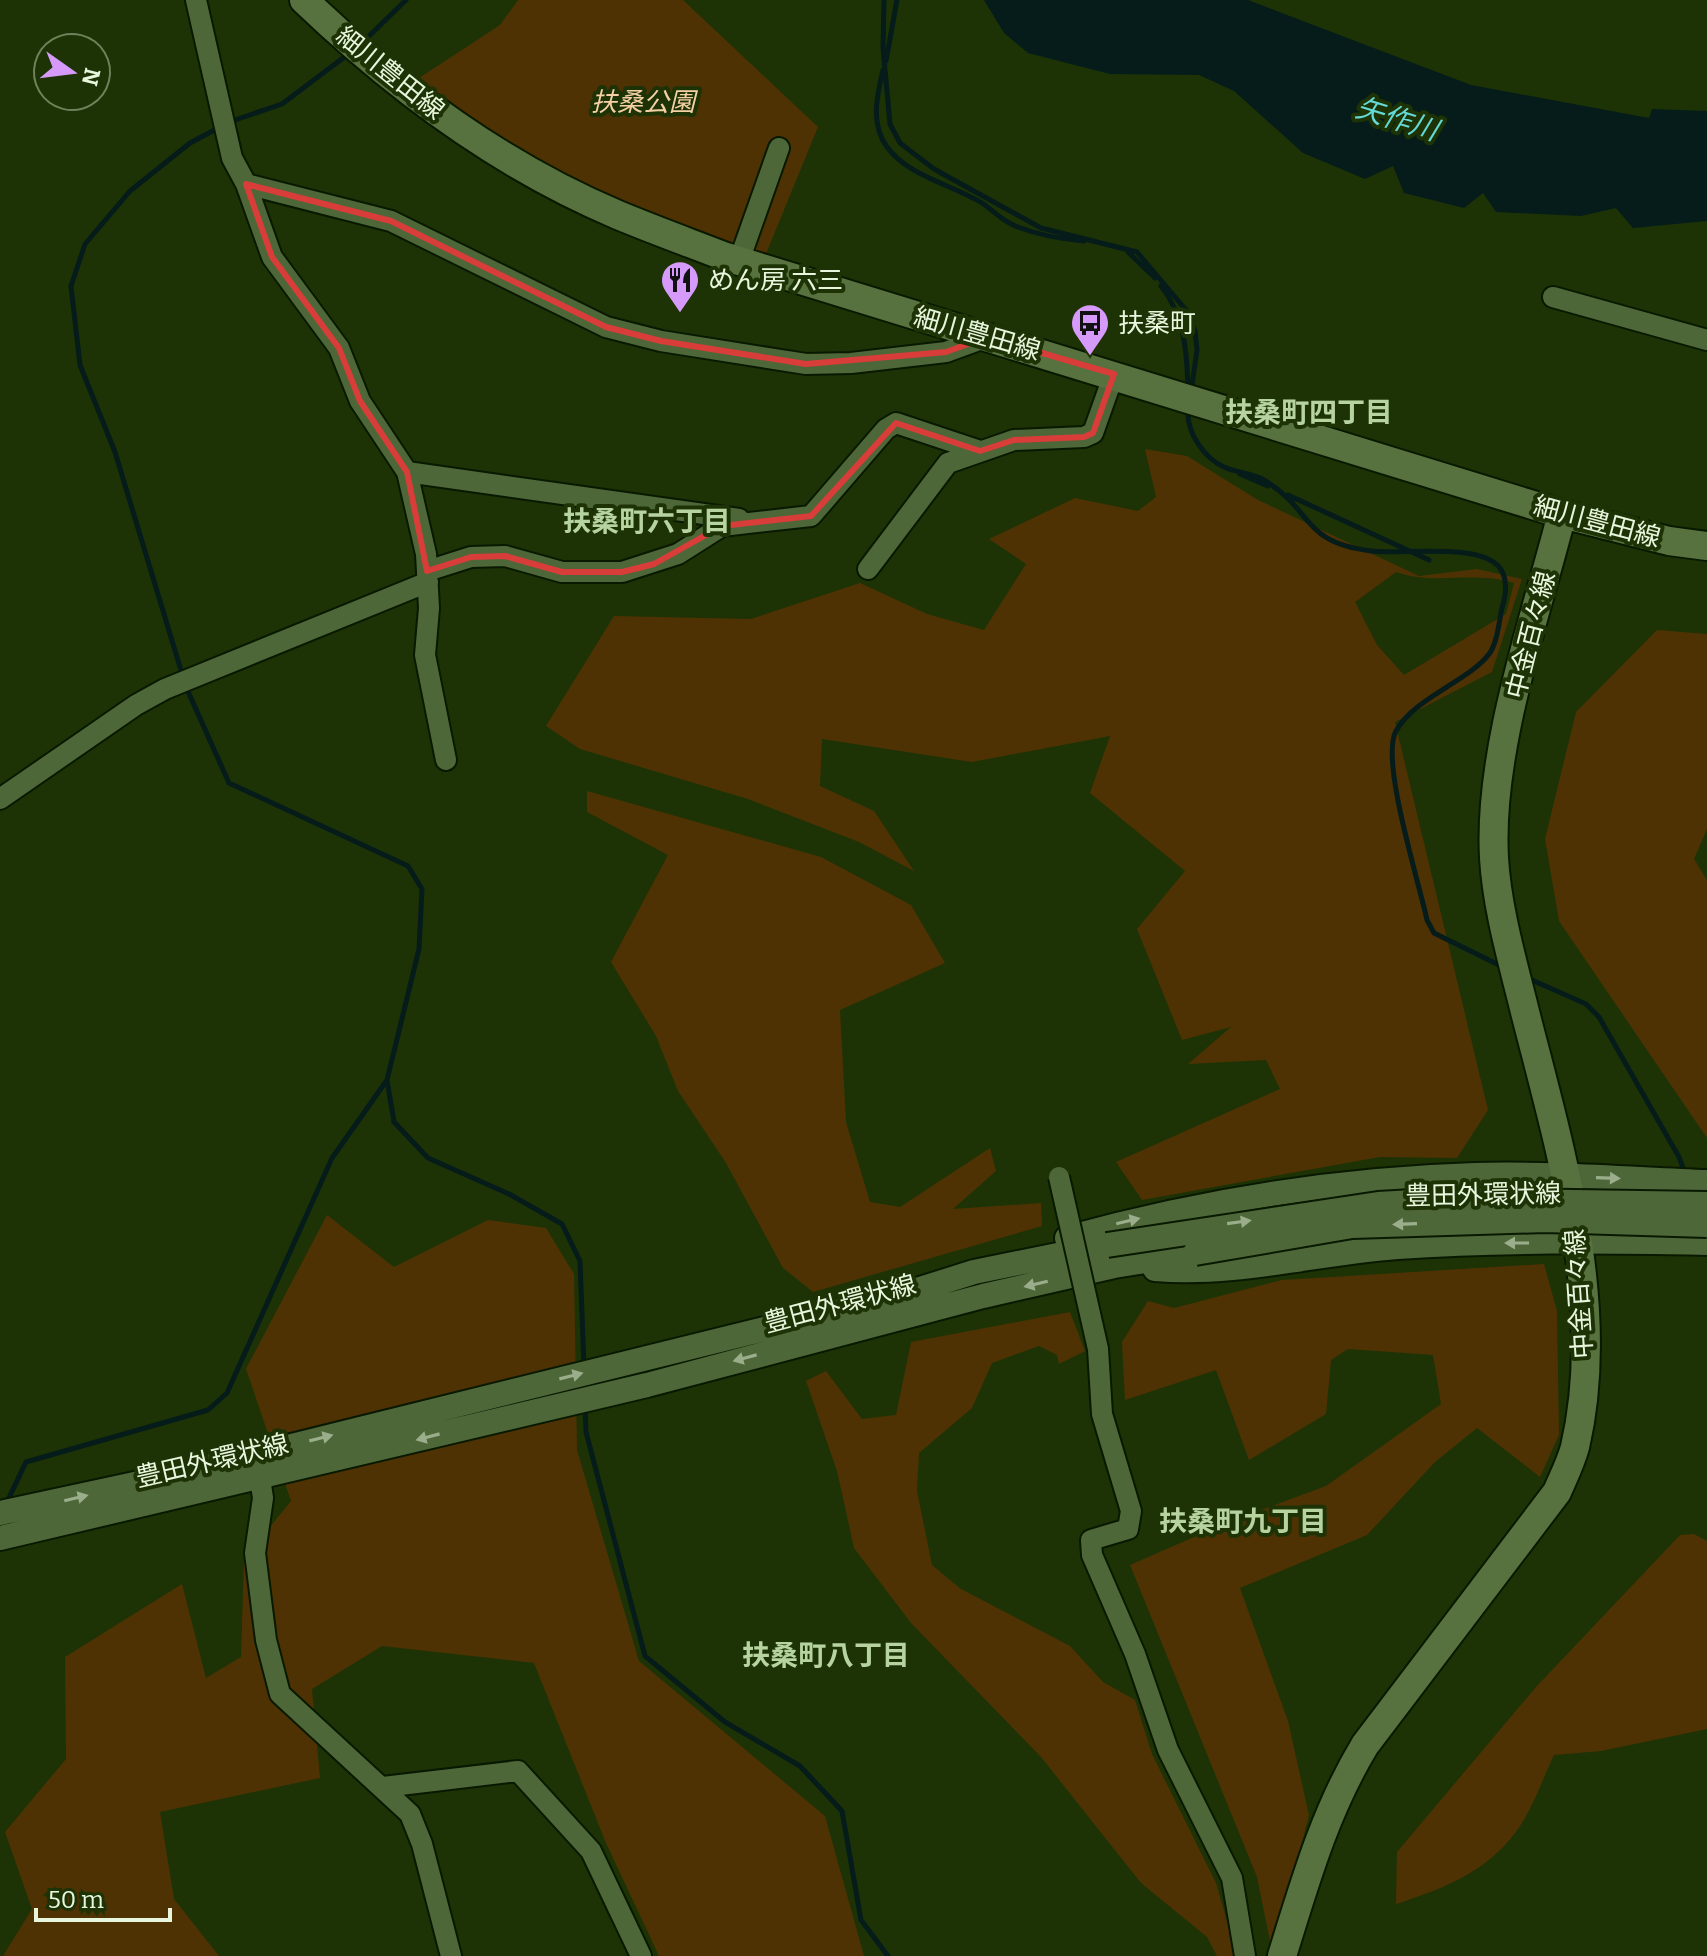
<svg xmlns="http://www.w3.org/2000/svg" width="1707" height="1956" viewBox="0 0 1707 1956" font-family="Bitter,'Noto Sans JP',serif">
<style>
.green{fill:#4f3203;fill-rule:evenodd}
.water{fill:#051c1b}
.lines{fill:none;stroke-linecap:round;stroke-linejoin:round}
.stream{stroke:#051c1b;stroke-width:5}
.minor-casing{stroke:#091900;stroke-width:24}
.tertiary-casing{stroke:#091900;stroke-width:28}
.secondary-casing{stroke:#091900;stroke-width:32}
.minor{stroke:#4e6739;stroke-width:20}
.tertiary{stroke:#4e6739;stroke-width:24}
.secondary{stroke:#57723f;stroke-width:28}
.minor-bridge-casing{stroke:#091900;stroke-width:24;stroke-linecap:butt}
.tertiary-bridge-casing{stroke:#091900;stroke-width:28;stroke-linecap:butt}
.minor-bridge{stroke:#4e6739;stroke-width:20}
.tertiary-bridge{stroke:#4e6739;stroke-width:24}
.oneway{fill:#9bae8b}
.marked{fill:none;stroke:#d83d3a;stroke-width:6;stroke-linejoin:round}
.labels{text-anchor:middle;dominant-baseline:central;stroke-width:8;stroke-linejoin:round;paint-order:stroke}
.street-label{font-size:26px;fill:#e8f6dd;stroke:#1d3305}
.park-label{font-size:26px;font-style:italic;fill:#f4d0a4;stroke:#1d3305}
.poi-label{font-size:26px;fill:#e8f6dd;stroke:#1d3305;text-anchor:start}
.water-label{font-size:28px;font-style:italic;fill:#64d9d5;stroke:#1d3305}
.neighbourhood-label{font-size:28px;font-weight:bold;fill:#b6d3a0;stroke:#1d3305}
</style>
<rect width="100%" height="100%" fill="#1d3305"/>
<path class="green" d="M518,0H683L818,127L761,266L619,205L509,147L416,80L500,25Z
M1145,449L1187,456L1258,500L1419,576L1477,569L1522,579L1492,672L1395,722L1488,1110L1457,1158L1380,1157L1142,1200L1116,1162L1280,1089L1266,1060L1188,1064L1231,1027L1182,1040L1137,929L1185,871L1090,793L1110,736L972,762L822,739L820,786L874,811L914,871L859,842L748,799L580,749L546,726L614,616L751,619L860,583L927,614L984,630L1026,564L989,539L1075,498L1138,511L1156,497ZM1396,572C1436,586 1470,570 1514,583L1506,614L1404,675L1377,645L1355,602Z
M1657,630L1707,634V829L1694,859L1707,880V1138L1559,921L1545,839L1576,712Z
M587,791L821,857L911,905L945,963L840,1010L846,1122L870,1202L900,1207L990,1148L996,1171L953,1209L1041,1203L1042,1226L813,1292L783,1268L726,1163L678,1091L656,1036L611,962L668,855L587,812Z
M327,1215L394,1267L488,1220L546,1228L574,1274L577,1450L639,1661L825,1816L864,1956H659L606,1843L534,1663L382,1646L312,1689L320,1778L160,1812L174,1899L219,1956H3L32,1909L5,1832L66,1759L65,1657L182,1584L206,1678L241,1657L244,1559L291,1501L246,1369Z
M1544,1264L1557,1311L1559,1435L1540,1477L1477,1428L1435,1462L1367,1535L1240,1588L1288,1721L1309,1815L1273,1956L1257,1877L1130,1565L1226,1523L1326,1486L1441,1404L1433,1355L1348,1349L1331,1360L1326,1414L1249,1460L1216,1370L1125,1400L1122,1342L1148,1301L1174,1308L1282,1280Z
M1070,1312L1085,1351L1059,1364L1057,1355L1039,1346L992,1363L972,1408L919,1453L917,1491L932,1565L961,1589L1070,1646L1103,1682L1135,1700L1152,1754L1216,1883L1237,1956H1217L1207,1937L1141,1883L1041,1757L911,1623L854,1548L837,1471L806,1381L826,1371L862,1419L896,1415L911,1342Z
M1694,1534L1707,1541V1729L1601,1751L1554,1755C1542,1780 1532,1811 1515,1833C1485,1873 1442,1889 1396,1904L1397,1852L1536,1687L1680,1535Z"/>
<path class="water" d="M984,0H1248L1471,85L1649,118L1652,109L1707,111V221L1633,228L1616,208L1581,216L1496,212L1483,193L1464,208L1404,193L1393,166L1365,179L1303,153L1234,91L1199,75L1110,74L1028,53L1004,33Z"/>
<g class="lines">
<path class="stream" d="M884,0L883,48L890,124L900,143L934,169L1041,228L1137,252L1186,310L1195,331L1197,350L1191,392
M365,40L406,0
M886,61L897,0
M883,70C877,96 870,124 887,147C908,176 953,185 982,203C994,211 1004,223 1018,227C1039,235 1061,239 1084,241
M229,122L282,104L351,52
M1128,252L1155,278
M1161,286C1185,316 1187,353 1188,390
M1188,409C1186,432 1204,458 1224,467C1237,473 1252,473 1264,480C1315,511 1300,542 1371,551C1402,555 1480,542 1500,568C1508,579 1506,595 1502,608C1499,622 1497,644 1489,654C1470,680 1414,698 1396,731C1380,760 1419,882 1427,920L1434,933L1505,968
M1240,474L1268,486
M1288,495L1429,560
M183,677L115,452L80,365L71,286L85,244L130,191L190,143L220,127
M186,687L229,783L408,866L422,889L419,949L387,1080L394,1122L428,1158L509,1194L562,1224L580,1261L584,1367
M1525,977L1586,1004L1599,1017L1679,1157L1686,1176
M585,1405L586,1432L645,1656L725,1722L800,1766L842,1811L861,1920L888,1956
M6,1504L26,1462L208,1410L227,1393L332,1158L387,1080"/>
<g class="minor-casing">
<path id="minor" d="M196,0L232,158L246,184L272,257L339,348L360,401L407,472L426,554L429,608L425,655L446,760
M246,184L391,221L606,327L661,341L806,364L851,363L946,352L987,337
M739,261L779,148
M1553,297L1707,340
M407,472L739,519
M868,569L948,463L1014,440L1084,437L1093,433L1114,374
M427,571L471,557L505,556L562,572H622L678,554L722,526L811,516L886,429L896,423L980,451
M0,799L136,705L165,689L428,582
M1098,1349L1102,1414L1131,1511L1128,1529L1091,1540L1092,1555L1135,1654L1168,1750L1232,1878L1245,1956
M260,1478L263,1498L255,1553L266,1640L280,1694L410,1814L422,1844L451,1956
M383,1787L518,1771L591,1851L641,1956"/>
</g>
<g class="tertiary-casing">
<path id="tertiary" d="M1067,1238C1198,1202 1339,1179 1475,1175C1553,1173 1630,1179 1707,1182
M1155,1269C1236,1276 1316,1253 1397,1247C1500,1240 1604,1241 1707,1243
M0,1513L158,1479L898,1296L974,1272L1107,1245
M0,1538L647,1385L983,1296L1114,1266L1195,1253"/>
</g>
<g class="secondary-casing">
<path id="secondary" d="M304,0C396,88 499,165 618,215C654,230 690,243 726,257L1562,514L1669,541L1707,546
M1282,1956C1305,1882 1325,1811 1365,1745L1557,1492C1563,1478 1571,1462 1575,1447C1608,1306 1560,1149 1525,1012C1513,963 1497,909 1494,858C1488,751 1535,619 1562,514"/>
</g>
<use href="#minor" class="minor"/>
<use href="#tertiary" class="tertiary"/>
<use href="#secondary" class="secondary"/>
<g class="minor-bridge-casing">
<path id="minor-bridge" d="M1059,1177L1098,1349"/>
</g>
<g class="tertiary-bridge-casing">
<path id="tertiary-bridge" d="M1107,1245L1378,1204L1448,1200L1707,1204
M1195,1253L1352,1226L1545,1220L1707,1225"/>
</g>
<use href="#minor-bridge" class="minor-bridge"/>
<use href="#tertiary-bridge" class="tertiary-bridge"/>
</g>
<defs><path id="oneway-solid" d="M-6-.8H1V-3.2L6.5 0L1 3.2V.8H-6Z" transform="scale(2)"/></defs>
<g class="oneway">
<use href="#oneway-solid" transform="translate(1608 1178) rotate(2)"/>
<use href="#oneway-solid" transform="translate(1128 1221) rotate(-13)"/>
<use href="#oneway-solid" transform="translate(1239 1222) rotate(-8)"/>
<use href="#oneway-solid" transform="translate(1405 1224) rotate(178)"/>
<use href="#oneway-solid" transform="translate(1517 1243) rotate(180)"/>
<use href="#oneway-solid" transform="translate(1036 1284) rotate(167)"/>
<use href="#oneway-solid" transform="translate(745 1358) rotate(165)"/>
<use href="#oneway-solid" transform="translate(571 1376) rotate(-14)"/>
<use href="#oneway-solid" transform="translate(428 1437) rotate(165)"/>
<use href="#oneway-solid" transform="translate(321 1438) rotate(-14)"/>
<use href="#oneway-solid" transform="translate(76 1498) rotate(-13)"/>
</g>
<path class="marked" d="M246,184L391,221L606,327L661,341L806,364L946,352L987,337L1114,374L1093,433L1084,437L1014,440L980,451L896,423L811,516L722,526L654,564L622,572H562L505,556L471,557L427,571L407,472L360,401L339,348L272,257Z"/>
<defs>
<g id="restaurant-pin" transform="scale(2)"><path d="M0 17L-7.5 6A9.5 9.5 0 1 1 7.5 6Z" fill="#d69bfa" stroke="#1d3305"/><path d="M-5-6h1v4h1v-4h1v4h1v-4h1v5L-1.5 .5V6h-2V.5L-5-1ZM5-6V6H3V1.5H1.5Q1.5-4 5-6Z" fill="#111"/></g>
<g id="bus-pin" transform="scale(2)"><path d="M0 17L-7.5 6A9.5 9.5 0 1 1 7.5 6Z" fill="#d69bfa" stroke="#1d3305"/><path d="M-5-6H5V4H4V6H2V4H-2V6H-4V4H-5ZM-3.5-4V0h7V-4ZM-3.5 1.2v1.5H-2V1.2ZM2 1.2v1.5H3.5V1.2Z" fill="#111"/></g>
</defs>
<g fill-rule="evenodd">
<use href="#restaurant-pin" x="680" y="280"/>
<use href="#bus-pin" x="1090" y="323"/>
</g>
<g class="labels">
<g class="street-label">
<text transform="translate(390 73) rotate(39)">細川豊田線</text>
<text transform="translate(977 334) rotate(16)">細川豊田線</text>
<text transform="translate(1597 522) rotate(15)">細川豊田線</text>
<text transform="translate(1531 635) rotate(-76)">中金百々線</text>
<text transform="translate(1483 1195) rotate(-1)">豊田外環状線</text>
<text transform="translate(1579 1294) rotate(-94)">中金百々線</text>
<text transform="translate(840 1304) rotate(-15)">豊田外環状線</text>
<text transform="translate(212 1461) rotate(-13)">豊田外環状線</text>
</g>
<g class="park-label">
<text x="643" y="102">扶桑公園</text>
</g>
<g class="poi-label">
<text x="708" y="280">めん房 六三</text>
<text x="1118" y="323">扶桑町</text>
</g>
<g class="water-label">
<text transform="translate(1397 119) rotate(17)">矢作川</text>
</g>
<g class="neighbourhood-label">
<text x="1309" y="412">扶桑町四丁目</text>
<text x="647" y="521">扶桑町六丁目</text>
<text x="1243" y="1521">扶桑町九丁目</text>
<text x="826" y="1655">扶桑町八丁目</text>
</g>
</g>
<g transform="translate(72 72) rotate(104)"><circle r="38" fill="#1d3305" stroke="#6e815b" stroke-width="2"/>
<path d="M0-6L14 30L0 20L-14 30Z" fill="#d69bfa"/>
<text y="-12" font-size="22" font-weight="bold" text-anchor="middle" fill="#e8f6dd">N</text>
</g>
<path d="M36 1908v12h134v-12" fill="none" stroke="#e8f6dd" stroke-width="4"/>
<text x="48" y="1908" font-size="24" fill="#e8f6dd" stroke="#1d3305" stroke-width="6" paint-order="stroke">50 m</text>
</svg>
